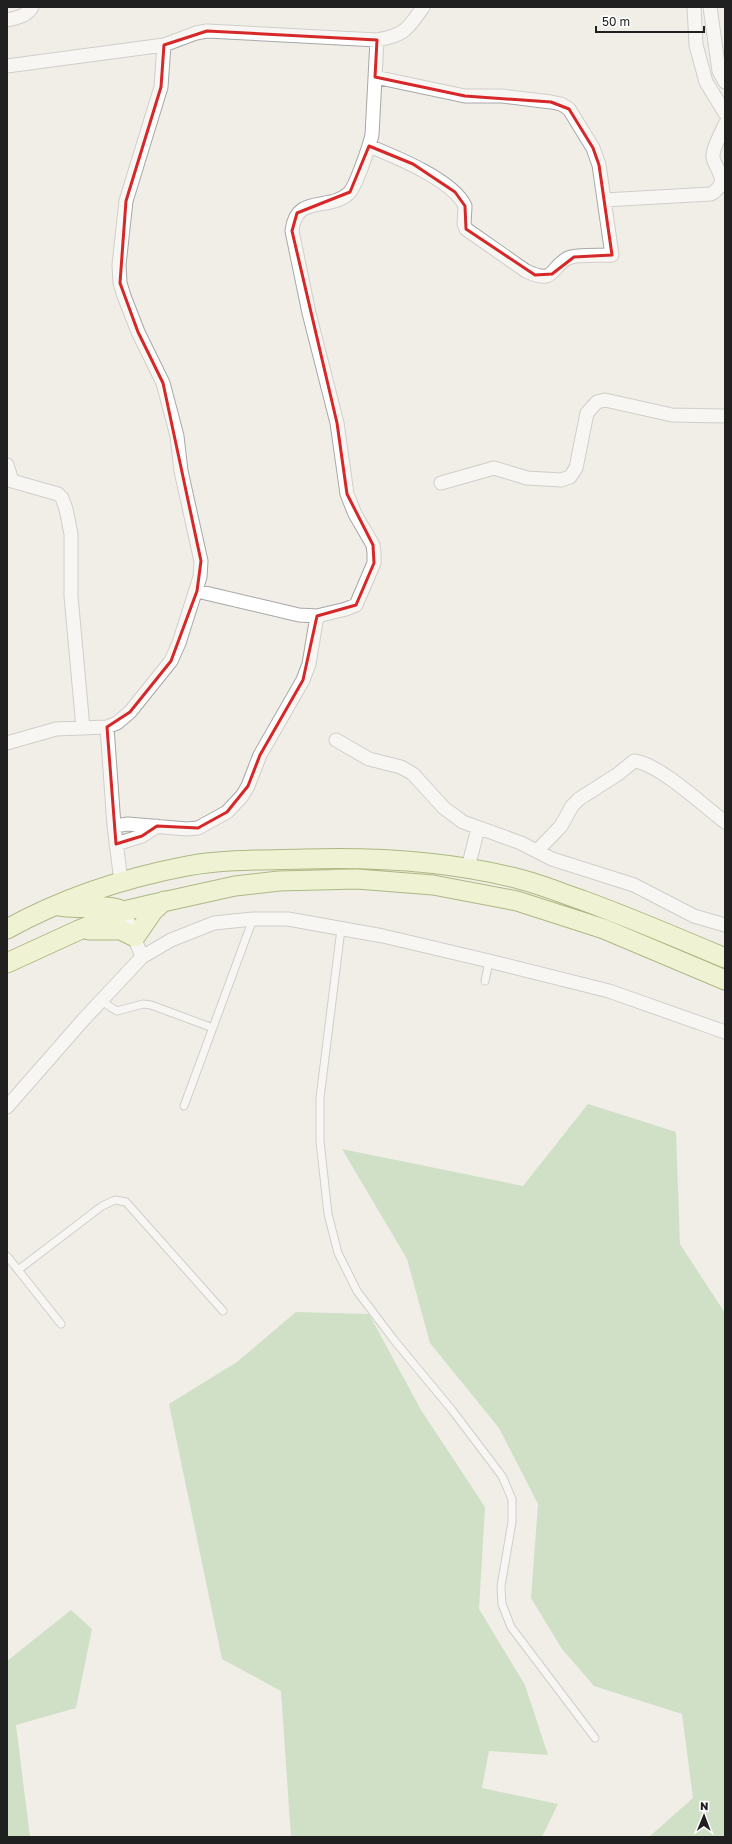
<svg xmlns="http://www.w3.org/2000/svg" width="732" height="1844" viewBox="0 0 732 1844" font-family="'Golos Text',sans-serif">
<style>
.forest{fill:#a6ce9d}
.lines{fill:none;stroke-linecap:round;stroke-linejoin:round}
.service-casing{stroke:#a7a7a7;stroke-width:9}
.minor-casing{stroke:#a7a7a7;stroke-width:15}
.secondary-casing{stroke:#5d7509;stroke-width:21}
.service{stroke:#fff;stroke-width:7}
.minor{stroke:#fff;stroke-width:13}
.secondary{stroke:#eef8bd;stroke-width:19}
.marked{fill:none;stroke:#d62828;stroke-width:3;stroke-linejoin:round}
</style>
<rect width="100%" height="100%" fill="#f0eee7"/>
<path class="forest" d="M588,1104L676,1132L680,1244L725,1313V1837H649L693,1798L682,1714L594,1686L562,1649L531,1598L538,1504L499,1428L430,1343L407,1259L342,1149L523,1186Z
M296,1312L369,1314L421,1410L485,1507L479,1609L525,1685L548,1755L489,1751L482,1788L558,1804L542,1837H291L281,1691L222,1659L169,1404L237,1362Z
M71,1610L92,1629L76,1708L16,1725L30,1837H7V1661Z"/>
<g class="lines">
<g class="service-casing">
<path id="service" d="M341,929L320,1098V1141L328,1214L338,1253L357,1291L394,1340L452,1410L502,1476L512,1499V1522L501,1586L502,1604L511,1627L595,1738
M485,981L489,961
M101,1001L117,1011L143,1004L151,1005L213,1028
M184,1106L253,919
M7,1256L61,1324
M18,1270L102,1206L115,1200L126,1202L223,1311"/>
</g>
<g class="minor-casing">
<path id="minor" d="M694,7L696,45L706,82L725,113
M710,7L719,71L725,82
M7,20C16,18 27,16 32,7
M7,66L164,45L196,33L207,31L377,40
M369,146C396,157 453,180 465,206L464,224L466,229L526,271C556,285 549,268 568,258C578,254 601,256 612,255L599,165L593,148L569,109L561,104L551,102L502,96H465L375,77
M604,200L711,194C732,181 715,170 713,157C712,149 722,132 725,124
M7,465L12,481L58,494L62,498L66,509L71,534V596L83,728
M441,483L494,468L527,478L561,480L570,477L576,468L587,413L597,402L605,400L672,415L725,416
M197,591L299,615L317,616
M107,727L114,826L121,881
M336,740L369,759L401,767L413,774L444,808L463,822L521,843L552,859L634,885L694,916L725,925
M7,743L56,729L107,727L117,723L130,712L171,661L179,643L200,577L201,561L181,471L177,436L163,383L138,332L124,296L120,283L119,265L126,201L161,87L164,45
M114,826L128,824L187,829L198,828L227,812L242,796L248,786L260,755L303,680L309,664L317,616L346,609L356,605L374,563V553L373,545L355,514L347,494L337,423L309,313L292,231C296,193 329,212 349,193C356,186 369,147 372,135L377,40C405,35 408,29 423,7
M116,844L142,836L157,826
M537,851L561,826L572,806L579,799L618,774L634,761C658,763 704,806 725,822
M468,868L478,828
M124,911L142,957
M7,1107L84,1019L142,957L171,940L214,923L253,919H288L383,936L489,961L609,991L725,1032"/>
</g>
<g class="secondary-casing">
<path id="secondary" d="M59,906C83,911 101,902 124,911
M7,929C63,898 124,878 187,866C226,859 267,860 306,859C378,857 449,861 519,879C540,884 561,893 582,900C631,918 678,938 725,958
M89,930H121L135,937L153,911L164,901
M7,963L79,930L124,911L149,905L235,886L279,881L357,879L433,885L517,901L604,929L725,980"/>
</g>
<use href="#service" class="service"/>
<use href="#minor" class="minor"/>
<use href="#secondary" class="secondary"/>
</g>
<path d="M0 0H732V1844H0ZM207,31L377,40L375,77L465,96L551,102L569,109L593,148L599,165L612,255L574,257L552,274L535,275L466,229L465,206L455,192L413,164L369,146L350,192L297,213L292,231L337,423L347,494L373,545L374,563L356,605L317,616L303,680L260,755L248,786L227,812L198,828L157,826L142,836L116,844L107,727L130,712L171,661L197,591L201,561L163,383L138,332L120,283L126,201L161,87L164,45Z" fill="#f0eee7" fill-opacity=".55" fill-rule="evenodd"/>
<path class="marked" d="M207,31L377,40L375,77L465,96L551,102L569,109L593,148L599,165L612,255L574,257L552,274L535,275L466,229L465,206L455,192L413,164L369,146L350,192L297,213L292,231L337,423L347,494L373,545L374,563L356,605L317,616L303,680L260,755L248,786L227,812L198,828L157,826L142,836L116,844L107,727L130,712L171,661L197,591L201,561L163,383L138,332L120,283L126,201L161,87L164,45Z"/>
<rect width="732" height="1844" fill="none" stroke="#202020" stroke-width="16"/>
<g transform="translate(704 1816) rotate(1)" stroke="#ffffff" stroke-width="3" paint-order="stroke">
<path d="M0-3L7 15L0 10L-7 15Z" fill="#202020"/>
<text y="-6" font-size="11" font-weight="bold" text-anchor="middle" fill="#202020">N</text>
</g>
<path d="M596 26v6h108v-6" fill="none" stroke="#202020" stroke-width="2"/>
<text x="602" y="26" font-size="12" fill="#202020" stroke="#ffffff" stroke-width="3" paint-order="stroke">50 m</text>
</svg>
